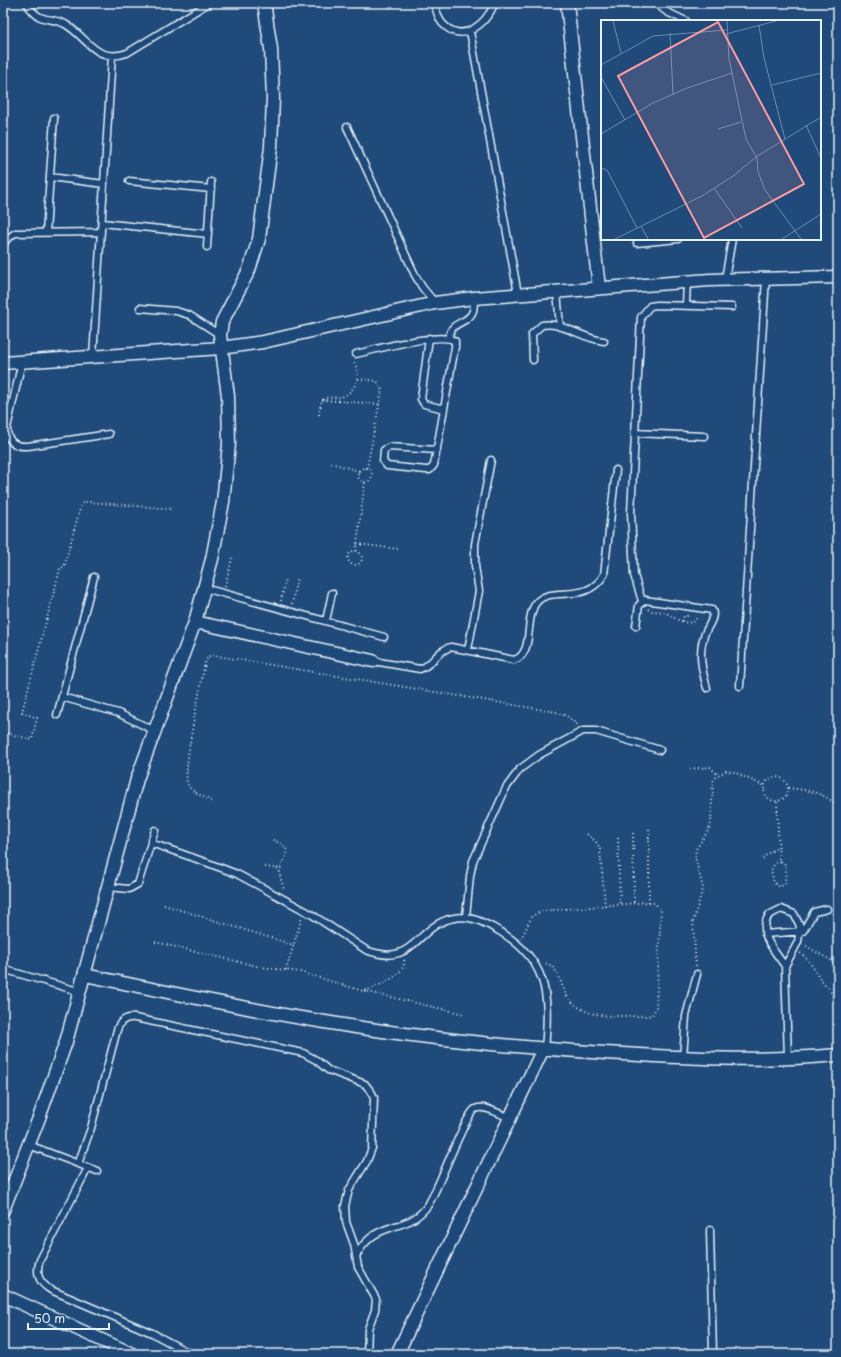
<svg xmlns="http://www.w3.org/2000/svg" width="841" height="1357" viewBox="0 0 841 1357" font-family="'Playpen Sans',sans-serif">
<style>
.lines{fill:none;stroke-linecap:round;stroke-linejoin:round}
.service-casing{stroke:#e8f1f8;stroke-width:9}
.minor-casing{stroke:#e8f1f8;stroke-width:15}
.path{stroke:#e8f1f8;stroke-width:2;stroke-dasharray:1 3;stroke-linecap:butt}
.service{stroke:#1f4a7a;stroke-width:6}
.minor{stroke:#1f4a7a;stroke-width:12}
.inset-road{fill:none;stroke:#6f8dac;stroke-width:1}
.view{fill:#ff9aa2;fill-opacity:0.15;stroke:#ff9aa2;stroke-width:2}
.inset-edge{fill:none;stroke:#e8f1f8;stroke-width:2}
</style>
<rect width="100%" height="100%" fill="#1f4a7a"/>
<filter id="ink" filterUnits="userSpaceOnUse"><feTurbulence type="fractalNoise" baseFrequency=".025" numOctaves="2"/><feDisplacementMap in="SourceGraphic" scale="8" xChannelSelector="R" yChannelSelector="G"/><feConvolveMatrix kernelMatrix="1 2 1 2 8 2 1 2 1" color-interpolation-filters="sRGB"/></filter>
<g filter="url(#ink)">
<g class="lines">
<g class="service-casing">
<path id="service" d="M434,3C436,9 438,18 442,23C463,46 486,23 495,3
M655,3L667,12L686,21
M28,5C40,24 49,16 65,24C88,37 95,64 127,53L209,3
M470,31L518,294
M347,127L415,275L422,287L435,303
M50,177L104,184
M129,181L211,189
M102,223L208,234
M46,232L54,118
M637,243L678,239
M3,247L5,241L15,233L101,232
M207,247L211,182
M725,279L732,239
M557,291L560,327
M686,305L687,281
M140,308L176,311L189,315L220,335
M838,320V323
M429,338L421,399L424,404L444,409
M449,338C450,320 468,325 473,311C474,307 474,302 474,298
M356,354C374,350 441,331 455,341V347L434,465L430,470H426L387,466L383,461L384,450L389,447L437,450
M93,357L112,56
M533,360L532,334L542,325C562,321 582,339 604,341
M22,361L7,428C7,441 14,447 28,446L109,434
M634,433L704,436
M204,588L384,637
M642,601L634,575L631,513L641,317L650,306L657,305L732,307
M326,621L332,593
M636,626L639,605L645,600L712,610C716,618 706,628 704,636C698,653 702,671 707,688
M468,650L479,591L475,566V544L491,460
M373,661L420,669C433,665 437,650 451,647L514,660C535,654 524,618 536,603C551,584 585,606 604,575L616,470
M740,686L766,278
M62,697L118,713L155,731
M57,715L94,577
M151,843L208,863L237,874L311,914L366,950C416,969 415,925 454,918C468,915 481,921 494,928C548,958 550,993 545,1049
M108,887L129,889L138,884L155,830
M466,917L470,876L473,861L506,788L520,769L539,755L583,731H596L660,750
M765,934L803,931L814,912L827,909
M785,966C774,950 757,934 769,915L781,909L794,914L800,926L798,942L785,966L788,1058
M3,969L81,992
M683,1058L686,1016L697,974
M29,1145L97,1171
M78,1164L91,1128L117,1030C120,1021 125,1017 135,1018L303,1053L316,1060L328,1070L365,1084L372,1093L374,1098L372,1148L367,1161L349,1190L345,1206L346,1222L354,1244L358,1267L376,1299L375,1310L368,1329L367,1354
M88,1168L40,1260C35,1274 39,1283 51,1290L152,1333L191,1354
M710,1230L713,1354
M356,1256C377,1217 407,1235 428,1205C439,1188 465,1115 475,1109C484,1104 501,1115 510,1118"/>
</g>
<g class="minor-casing">
<path id="minor" d="M567,3L599,288
M3,363L221,348L263,342L435,303L474,298L710,280L838,277
M195,622L373,661
M85,975C161,991 237,1007 313,1020C410,1037 508,1047 605,1053C683,1058 760,1062 838,1055
M3,1210L39,1118L66,1042L137,779L195,622L212,559L223,502L229,444L228,396L220,335L222,322L249,270L259,239L271,147L273,98L271,49L264,3
M3,1295L132,1354
M397,1354L543,1049"/>
</g>
<path class="path" d="M358,379L377,381L382,390L367,468
M322,400L379,404
M319,415L321,403L325,398C330,397 336,398 341,397C356,392 362,375 354,362
M331,463L359,471
M358 475a7 7 0 1 1 14 0a7 7 0 1 1-14 0Z
M357,544L398,549
M348 558a7 7 0 1 1 14 0a7 7 0 1 1-14 0Z
M356,551L365,481
M225,586L232,558
M281,601L286,578
M292,604L297,577
M648,609C654,613 660,610 666,613C675,618 684,626 695,621L697,616
M682,621L684,616H687V614
M3,732L32,740L37,718L22,712L59,573L60,568L64,567L81,505L84,502H90L172,509
M690,769L710,767L718,775
M764 789a12 12 0 1 1 24 0a12 12 0 1 1-24 0Z
M788,788C807,790 825,792 838,807
M211,801C204,797 192,792 188,785C181,774 202,681 205,663L208,657L211,655L556,712L567,716L579,726
M777,802L779,861
M633,833L634,903
M587,834L597,843L600,849L605,906
M618,838L620,905
M273,840C297,850 283,855 280,871C279,877 283,884 284,890
M763,859L767,854L778,847
M781,861L786,865L785,883L780,887L774,883L771,870L775,863Z
M265,867L281,869
M649,902V828
M164,905L294,945
M521,939L532,916L542,911L649,902L654,903L661,909L656,1008L652,1015C644,1017 635,1016 627,1016C606,1016 586,1017 570,1000C560,989 560,964 543,963
M155,942L261,967L300,972L363,991L368,990C381,984 407,975 404,959
M806,946L832,961
M800,953C815,963 816,981 831,989
M838,953L832,961L835,969L838,971
M696,966L693,922L703,888L695,857L696,849L708,831L711,823L713,781L718,775L726,771L734,772L764,786
M286,970L302,917
M838,983L833,986C829,992 831,998 838,1000
M364,991L464,1014"/>
<use href="#service" class="service"/>
<use href="#minor" class="minor"/>
</g>
</g>
<g transform="translate(601 20)">
<rect width="220" height="220" fill="#1f4a7a"/>
<path class="inset-road" d="M12,1L20,33M126,1L128,39L145,119L156,138L157,152L164,170L200,219M158,5L163,38L184,119M69,13L72,74M125,14L175,1M0,45L52,16L125,10M0,57L24,100M171,65L220,53M205,105L220,138M117,109L140,102M0,114L52,83L86,68L131,53M0,148L6,150L36,208M113,168L141,208M40,206L47,219M14,219L101,176L132,156L155,137L220,97M181,219L220,194"/>
<path class="view" d="M117,2L203,164L103,218L17,56Z"/>
<rect width="220" height="220" class="inset-edge"/>
</g>
<rect width="841" height="1357" fill="none" stroke="#1f4a7a" stroke-width="16"/>
<rect x="8" y="8" width="825" height="1341" fill="none" stroke="#e8f1f8" stroke-width="1.5" filter="url(#ink)"/>
<path d="M28 1323v6h81v-6" fill="none" stroke="#e8f1f8" stroke-width="2"/>
<text x="34" y="1323" font-size="12" fill="#e8f1f8" stroke="#1f4a7a" stroke-width="3" paint-order="stroke">50 m</text>
</svg>
